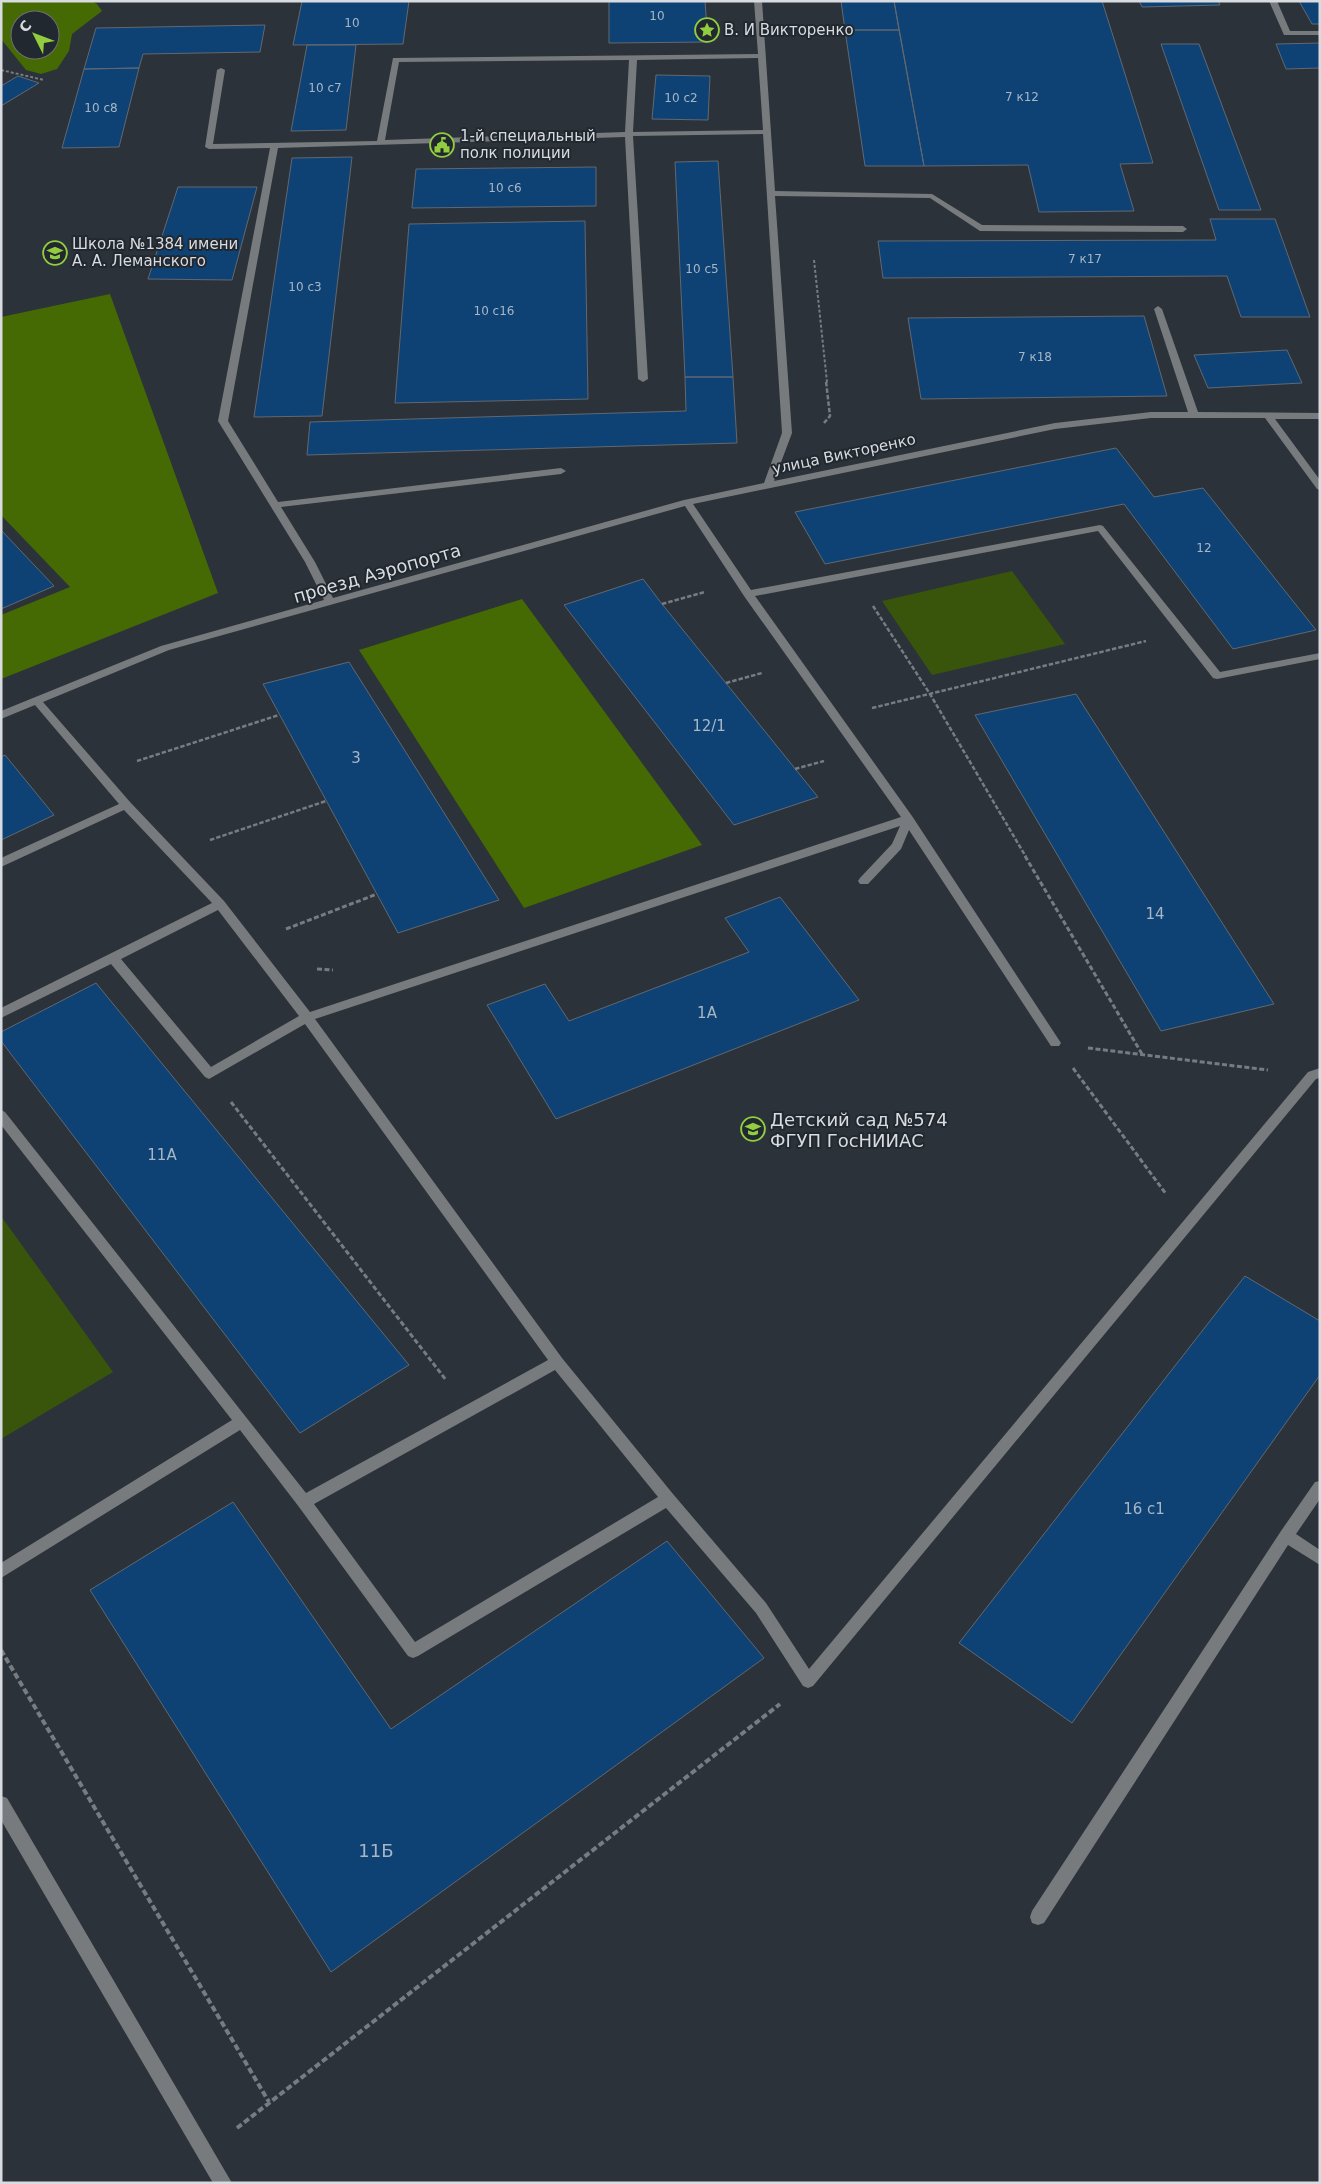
<svg xmlns="http://www.w3.org/2000/svg" width="1321" height="2184" viewBox="0 0 1321 2184" font-family="'DejaVu Sans',sans-serif">
<style>
.green{fill:#39550c}
.forest{fill:#456a03;fill-rule:evenodd}
.building{fill:#0f4274;stroke:#616870}
.lines{fill:none;stroke-linecap:round;stroke-linejoin:round}
.path-far3{stroke:#777c82;stroke-width:2;stroke-dasharray:3 2;stroke-linecap:butt}
.path-far2{stroke:#777c82;stroke-width:2.5;stroke-dasharray:4.5 2;stroke-linecap:butt}
.path-far1{stroke:#777c82;stroke-width:3;stroke-dasharray:5 2.5;stroke-linecap:butt}
.path{stroke:#777c82;stroke-width:4;stroke-dasharray:6 3;stroke-linecap:butt}
.minor{fill:#777b7e;fill-rule:evenodd}
.labels{text-anchor:middle;dominant-baseline:central;stroke-width:4;stroke-linejoin:round;paint-order:stroke}
.far-number-label{font-size:12px;fill:#a6b6c5}
.far-poi-label{font-size:15px;fill:#d8dce0;stroke:#22282f;text-anchor:start}
.far-street-label{font-size:15px;fill:#d8dce0;stroke:#22282f}
.number-label{font-size:15px;fill:#a6b6c5}
.street-label{font-size:18px;fill:#d8dce0;stroke:#22282f}
.poi-label{font-size:18px;fill:#d8dce0;stroke:#22282f;text-anchor:start}
.near-number-label{font-size:18px;fill:#a6b6c5}
</style>
<rect width="100%" height="100%" fill="#2c3239"/>
<path class="green" d="M1012,571L1065,644L932,675L882,601Z
M1,1216L113,1372L1,1439Z"/>
<path class="forest" d="M7,1H91L97,4L102,11L72,34L69,51L57,69L41,74L26,70L1,39V4ZM20,20H50V50H20Z
M110,294L218,593L1,679V615L70,587L1,515V317Z
M522,599L702,845L524,908L359,650Z"/>
<path class="building" d="M302,1H409L403,44L293,45Z
M609,1H705L708,42L609,43Z
M841,1H894L899,30H845Z
M894,1H1102L1153,163L1120,164L1134,211L1039,212L1028,165L924,166Z
M1139,1H1218L1220,5L1142,7Z
M1299,1H1320V24H1312Z
M265,25L260,52L143,54L139,68L84,69L96,28Z
M845,30H899L924,166H865Z
M1320,43V68L1286,69L1276,44Z
M1161,44H1199L1261,210H1219Z
M307,45H356L346,130L291,131Z
M139,68L119,147L62,148L84,69Z
M656,75L710,76L708,120L652,119Z
M18,76L39,83L1,106V86Z
M352,157L322,416L254,417L292,158Z
M718,161L733,377H685L675,162Z
M596,167V206L412,208L416,169Z
M178,187H257L232,280L148,279Z
M1210,219H1275L1310,317H1241L1227,276L883,278L878,241L1216,240Z
M585,221L588,399L395,403L409,224Z
M1144,316L1167,396L921,399L908,318Z
M1287,350L1302,383L1208,388L1194,355Z
M685,377H733L737,443L307,455L310,422L686,411Z
M1116,448L1154,497L1203,488L1316,630L1233,649L1124,504L825,564L795,512Z
M1,530L54,586L1,609Z
M643,579L662,604L818,797L734,825L564,605Z
M349,662L499,900L398,933L263,684Z
M1076,694L1274,1004L1161,1031L975,715Z
M5,755L54,815L1,840V757Z
M780,897L859,1000L556,1119L487,1005L545,984L569,1021L749,952L725,918Z
M96,983L409,1365L300,1433L1,1041V1032Z
M1245,1276L1320,1321V1375L1072,1723L959,1643Z
M233,1502L391,1729L667,1541L764,1658L331,1972L90,1590Z"/>
<g class="lines">
<path class="path-far3" d="M1,70L44,80
M814,260L827,382"/>
<path class="path-far2" d="M824,423L830,416L826,381
M662,604L705,592
M873,606L930,694L1026,857
M726,683L762,673
M872,708L1146,641
M137,761L279,715
M795,769L824,761
M210,840L326,801"/>
<path class="path-far1" d="M1025,856L1142,1054
M286,929L377,894
M317,969L333,970
M1088,1048L1268,1070
M1073,1068L1166,1194
M231,1102L446,1380"/>
<path class="path" d="M1,1650L269,2102
M237,2128L780,1704"/>
<path class="minor" d="M754,1H762L775,191L932,194L982,225L1183,226L1187,229L1183,232L980,231L930,198L775,196L792,433L774,481L1055,423L1151,412H1188L1154,309L1158,306L1162,309L1198,412L1320,413V419H1275L1320,480V490L1317,489L1265,418H1151L1055,429L693,504L751,590L1100,525L1103,526L1220,672L1320,653V659L1217,679L1213,678L1098,531L755,596L912,816L1059,1040L1061,1043L1059,1046H1051L909,830L901,849L868,884H860L858,881L860,878L892,844L900,826L315,1019L562,1358L673,1494L766,1603L809,1669L1308,1072L1320,1068V1078L1316,1079L813,1686L808,1688L803,1686L756,1613L666,1508L418,1656L413,1658L408,1656L299,1507L240,1430L1,1578V1563L232,1420L1,1125V1110L5,1112L306,1493L548,1360L305,1024L209,1079L205,1077L111,964L1,1018V1008L212,903L124,810L1,867V858L119,804L35,705L1,719V711L161,646L324,600L305,562L218,421L270,148L209,149L205,147L217,70L221,68L225,70L213,144L377,141L393,58L758,54ZM758,58L763,130L633,132L637,60ZM629,60L625,132L385,140L399,62ZM763,134L782,433L764,483L684,500L333,598L315,562L281,507L561,474L566,471L561,468L278,502L228,421L278,148L625,137L638,379L643,382L648,379L633,136ZM685,506L744,596L901,817L310,1012L224,901L130,802L43,702L169,650ZM218,910L299,1016L211,1067L121,959ZM555,1370L658,1497L415,1642L314,1504Z
M1269,1H1277L1290,31H1320V35H1284Z
M1320,1481V1499L1296,1534L1320,1550V1565L1288,1545L1044,1923L1038,1925L1032,1923L1030,1917L1032,1911L1281,1531L1315,1482Z
M1,1796L7,1798L232,2183H213L1,1820Z"/>
</g>
<defs>
<g id="sight-ring" transform="scale(1.25)"><circle r="9.5" fill="#22282f" stroke="#92cd3f" stroke-width="1.5"/><path d="M0-6L1.8-2.2L6-1.7L2.9 1.2L3.7 5.4L0 3.3L-3.7 5.4L-2.9 1.2L-6-1.7L-1.8-2.2Z" fill="#92cd3f"/></g>
<g id="civic-ring" transform="scale(1.25)"><circle r="9.5" fill="#22282f" stroke="#92cd3f" stroke-width="1.5"/><path d="M-.6-6.5H3V-4.5H.6V-3L4-1V1h2V6H-6V1h2V-1L-.6-3ZM-1.2 2.5V6h2.4V2.5Z" fill="#92cd3f"/></g>
<g id="school-ring" transform="scale(1.25)"><circle r="9.5" fill="#22282f" stroke="#92cd3f" stroke-width="1.5"/><path d="M0-5L7-2L0 1L-7-2ZM-4 1L0 2.5L4 1V4Q0 6-4 4Z" fill="#92cd3f"/></g>
</defs>
<g fill-rule="evenodd">
<use href="#sight-ring" x="707" y="30"/>
<use href="#civic-ring" x="442" y="145"/>
<use href="#school-ring" x="55" y="253"/>
<use href="#school-ring" x="753" y="1129"/>
</g>
<g class="labels">
<g class="far-number-label">
<text x="657" y="16">10</text>
<text x="352" y="23">10</text>
<text x="325" y="88">10 с7</text>
<text x="1022" y="97">7 к12</text>
<text x="681" y="98">10 с2</text>
<text x="101" y="108">10 с8</text>
<text x="505" y="188">10 с6</text>
<text x="1085" y="259">7 к17</text>
<text x="702" y="269">10 с5</text>
<text x="305" y="287">10 с3</text>
<text x="494" y="311">10 с16</text>
<text x="1035" y="357">7 к18</text>
<text x="1204" y="548">12</text>
</g>
<g class="far-poi-label">
<text x="724" y="30">В. И Викторенко</text>
<text x="460" y="136">1-й специальный<tspan x="460" dy="17">полк полиции</tspan></text>
<text x="72" y="244">Школа №1384 имени<tspan x="72" dy="17">А. А. Леманского</tspan></text>
</g>
<g class="far-street-label">
<text transform="translate(844 454) rotate(-12)">улица Викторенко</text>
</g>
<g class="number-label">
<text x="709" y="726">12/1</text>
<text x="356" y="758">3</text>
<text x="1155" y="914">14</text>
<text x="707" y="1013">1А</text>
<text x="162" y="1155">11А</text>
<text x="1144" y="1509">16 с1</text>
</g>
<g class="street-label">
<text transform="translate(377 573) rotate(-16)">проезд Аэропорта</text>
</g>
<g class="poi-label">
<text x="770" y="1119">Детский сад №574<tspan x="770" dy="21">ФГУП ГосНИИАС</tspan></text>
</g>
<g class="near-number-label">
<text x="376" y="1850">11Б</text>
</g>
</g>
<rect width="1321" height="2184" fill="none" stroke="#d8dce0" stroke-width="5"/>
<g transform="translate(35 35) rotate(312)"><circle r="24" fill="#22282f" stroke="#6b7076"/>
<path d="M0-4L9 19L0 12L-9 19Z" fill="#92cd3f"/>
<text y="-8" font-size="14" font-weight="bold" text-anchor="middle" fill="#d8dce0">С</text>
</g>
</svg>
